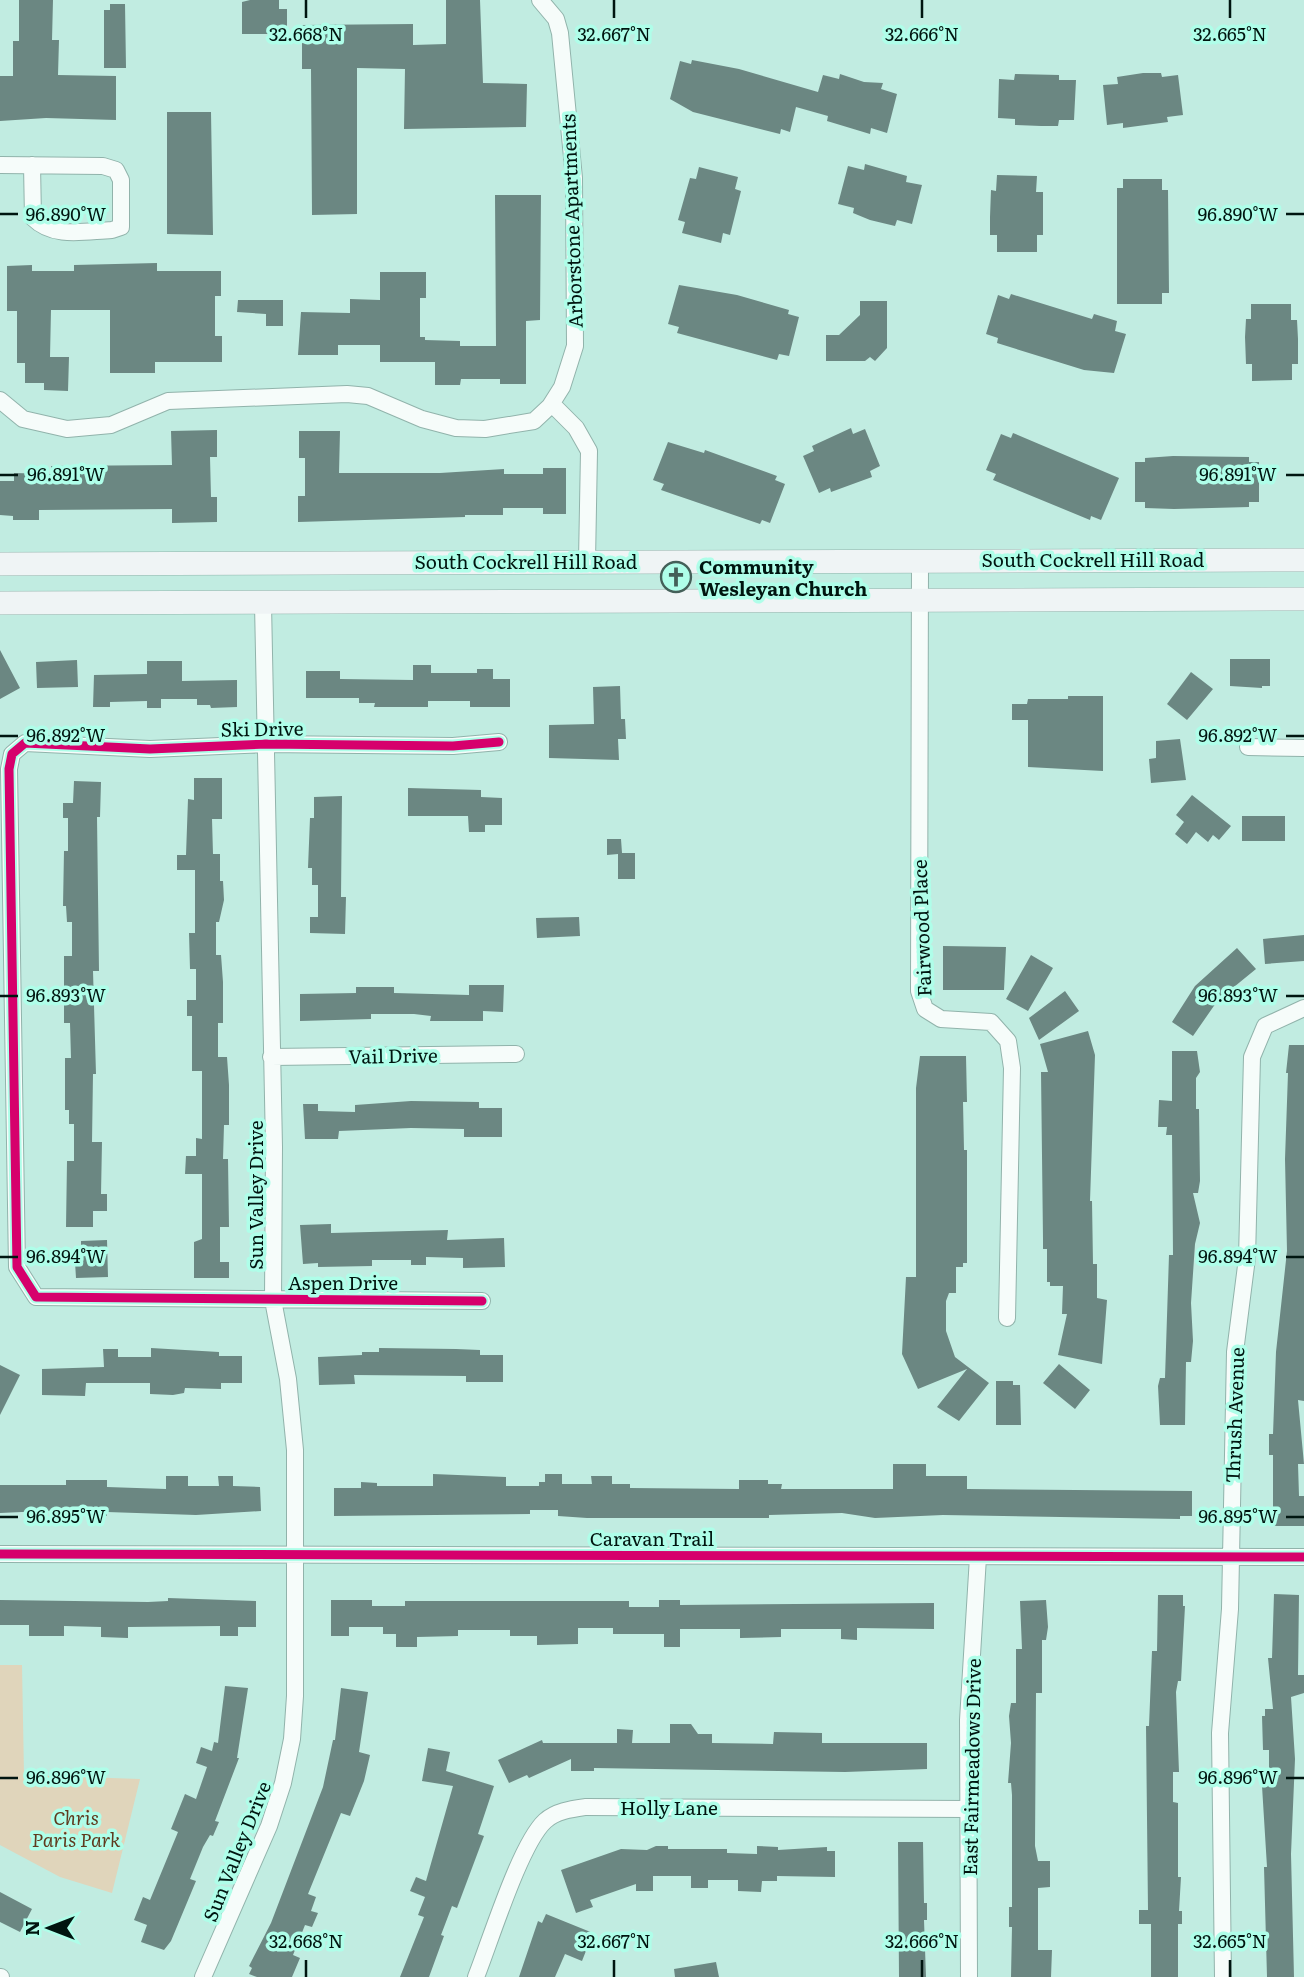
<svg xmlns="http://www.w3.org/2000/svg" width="1304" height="1977" viewBox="0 0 1304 1977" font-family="Literata,serif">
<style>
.green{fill:#e0d5bb}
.building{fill:#6b8782}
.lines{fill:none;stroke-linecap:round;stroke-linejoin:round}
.street-casing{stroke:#91b3ab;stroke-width:18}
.secondary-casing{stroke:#91b3ab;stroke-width:24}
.street{stroke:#f6fcfa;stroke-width:16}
.secondary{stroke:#eff4f5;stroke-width:23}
.cycleway-casing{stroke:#affee9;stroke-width:13}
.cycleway{stroke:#d6006c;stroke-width:9}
.ticks{fill:none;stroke:#001510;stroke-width:2.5}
.labels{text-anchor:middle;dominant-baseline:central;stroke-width:7;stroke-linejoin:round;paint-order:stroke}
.street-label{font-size:19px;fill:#001510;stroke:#affee9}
.poi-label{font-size:19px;font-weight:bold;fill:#001510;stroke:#affee9;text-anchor:start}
.park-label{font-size:19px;font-style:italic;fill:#5f3a1e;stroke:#affee9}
.ticks-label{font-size:18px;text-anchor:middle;fill:#001510;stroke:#affee9;stroke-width:7;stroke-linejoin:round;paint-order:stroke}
</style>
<rect width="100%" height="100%" fill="#c1ece1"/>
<path class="green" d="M0,1665H22L24,1775L140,1779L112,1893L60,1877L0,1845Z"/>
<path class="building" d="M19,0H53L52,40H59L58,75L116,76V120L46,118L0,121V76H13V41H19Z
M250,0H279V9H287V34H242V2Z
M446,0H480L483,83L527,84L526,127L404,129L405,69L357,68V214L312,215L311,69H302V25L413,24V45L446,44Z
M110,4H125L126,68H104V10H110Z
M692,60L739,69L818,92L823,75L839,79L840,74L864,82L883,83L881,89L897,94L887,133L871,128L870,134L827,121L828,116L796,107L790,132L781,129L780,134L693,112L670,99L680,61L691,64Z
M1143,73H1161L1162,77L1178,75L1183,115L1167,117L1168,122L1123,128V123L1107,125L1103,85L1118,84L1117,77Z
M1015,74L1059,75V80H1076L1074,120H1059L1058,126H1041L1015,125V119L998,118L999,79L1014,80Z
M167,112H211L213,235L167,234Z
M865,164L907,176L906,182L922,185L912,224L897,220L895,226L870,220L853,213L854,208L838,204L848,166L864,170Z
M699,167L738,177L735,189L741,191L730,235L723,233L721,243L682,233L685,222L678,220L690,178L696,179Z
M997,175L1037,176L1036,192H1043V235H1037V252H997V235H990V217L991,190L996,191Z
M1123,179H1162V190H1168L1169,293H1162V304H1117V188H1123Z
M495,195H541L540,320L526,321V384H500V379H461L460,385H435V362H380V345H338V355H298L301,312L350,313V299L380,300V272H426V298H420V337H425V340L460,341V346H496Z
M157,263V271H221V296H215V336H222V362H155V373H110V310H51L50,357H69L68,391L44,390V383H25V363H17V311H7V266L32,265V271H74V265Z
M679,285L737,295L789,310L788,314L799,317L789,356L779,354L777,360L677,333L679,327L668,324Z
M1011,294L1092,319L1094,314L1117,321L1115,331L1126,334L1114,373L1084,370L997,343L998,338L986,334L998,295L1009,299Z
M238,300H283V326H266V314L237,312Z
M860,301H887V348L875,361L870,357L865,361H826V335H839L860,315Z
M1251,304H1291V320H1297L1298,339V364H1292V380L1252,381V364H1246L1245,337L1246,319H1251Z
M851,428L853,434L865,429L880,466L870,471L872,477L831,492L830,488L819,493L803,456L814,451L812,446Z
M217,430V457H210L211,497H217V522L172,523V509L39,510V520H13V516L0,515V481H14V473L51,474V466L172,465L171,431Z
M299,431H340L339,473H440L504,469V474H543V468H566V514H543V508H503V515H465V517L298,522V496H305V458H299Z
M1013,433L1119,478L1101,520L1091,516L1090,520L993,480L996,474L986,470L1001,434L1011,438Z
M668,442L704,453L705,450L777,476L775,480L785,484L770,523L762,520L760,524L661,490L664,484L653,480Z
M1173,456L1249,457V462H1259V502H1249V507L1174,509L1145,508V502H1135V462H1145V458Z
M0,650L20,688L0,699Z
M1230,659H1270V686H1262V688L1230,686Z
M77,660L78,687L37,688L36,662Z
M147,661H182V681L237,680V707L211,708L210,705H197V699H161V708H147V701L110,702V707H93L94,675L147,674Z
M413,665H431V673H477V669H493V679H510V707H470V701H428V707H374L375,703H359V698H306V671H340V679L413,680Z
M1191,672L1213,689L1187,720L1167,704Z
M620,686L621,719H625L626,739H618L619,760L549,758V725L594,724L593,687Z
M1068,696H1103V771L1028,767V720H1012V704H1027L1028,699H1068Z
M1180,739L1186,780L1151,783L1149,759L1156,758V741Z
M194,778H222V819H212L213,854H220V881H223L224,900L219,922H216V955H221L223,982V1023H218V1057H227L229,1085V1125H224L223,1159H228L229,1227H220V1262H229V1278H194V1242L202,1239V1174H185L186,1156H196V1138L202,1139V1071H192V1016H187V1000H196V969H190L189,933H195V870H177V855H186L188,799L194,800Z
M74,781L101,782L100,817H97L99,971H93L96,1074H93L92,1142H102L101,1194H107V1211H93V1227H66L67,1161H74V1124H69V1110H65V1058H71L70,1023H64V956H72V922H67L66,906H63L64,851H68V818H63V803H73Z
M408,788L481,790V797L502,798V825H485V832H469L468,816H408Z
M1192,795L1231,826L1219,840L1213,835L1208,842L1196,832L1187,844L1175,834L1184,822L1176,815Z
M342,796L341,897H346L345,934L310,933V917H318V885H312V868H308L310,818H314V797Z
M1242,816H1285V841H1242Z
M607,839H621L622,853H635V879H618V854L607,855Z
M579,917L580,936L537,938L536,918Z
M1304,935V961L1265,964L1263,939Z
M943,946L1006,947L1004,990H943Z
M1237,948L1256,969L1218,1000L1193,1036L1172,1022L1195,986Z
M1031,955L1053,968L1028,1011L1006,999Z
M469,985H504L503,1012L483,1011V1021H430L431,1016L414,1014H371V1019L300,1021V994L356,993V987H394V993L469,995Z
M1065,991L1079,1011L1039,1040L1029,1018Z
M1088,1031L1095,1055L1090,1201H1092L1093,1264H1097V1298L1107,1300L1102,1364L1058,1355L1067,1314H1062L1063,1286H1050V1282H1047V1249H1043V1239L1041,1072H1048L1040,1044Z
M1289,1045H1304V1401L1298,1400L1304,1464H1298L1299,1496H1304V1526H1273V1455H1269V1434H1273L1276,1352L1287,1251L1285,1159L1288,1073H1286Z
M1172,1051H1197L1200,1072L1196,1078V1109H1199L1200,1181L1198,1193H1193L1200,1223L1195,1244L1191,1303L1193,1341L1191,1362H1186L1185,1425H1160L1158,1386L1160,1378H1165L1169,1255H1173L1172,1135H1166L1167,1127H1158L1159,1100L1172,1101Z
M920,1056H966L967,1102H963L964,1150H967V1263H963V1267H956V1293H949L946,1301V1331L955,1357L989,1383L959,1421L937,1407L967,1369L918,1389L902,1354L906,1277H916V1088Z
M411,1101L479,1102V1108H502V1137H464V1129L411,1128L339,1131L338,1139H305L303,1104H318V1111L355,1112V1105Z
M331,1224V1233L448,1230L447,1240L504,1238L505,1267L463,1268V1258L426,1257V1265H411V1260H372V1266L318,1267V1263L303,1264L300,1225Z
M107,1240L108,1277L76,1278L75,1262H81V1241Z
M151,1348L219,1352V1356H242V1383H221V1389L185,1388L184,1393L173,1395L150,1394V1383H86L85,1396L42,1395V1369L104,1367L103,1349H118V1357H151Z
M379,1348L456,1349L480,1350V1355H503V1382H466V1376L354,1375L355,1384L319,1385L318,1357L362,1355V1352H379Z
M1059,1364L1090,1390L1075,1409L1043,1383Z
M0,1365L20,1375L0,1415Z
M996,1381H1013V1385H1020L1021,1425H996Z
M893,1464H926V1476H967V1489L1192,1491V1516H1180V1519L943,1515L875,1518L842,1513L769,1515V1518H587L558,1516V1510H530V1514L334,1516V1488H361V1482L377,1483V1486H433V1474L506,1477V1486H539V1482H545V1474H562V1484H592L591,1476H612V1484H630V1488L739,1489V1480H768V1484H782L781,1489H893Z
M166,1476H188V1486H219L218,1476H233V1486L260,1487L261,1511L196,1515L107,1512V1516H87V1509L0,1513V1485H66V1480H107V1487L166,1489Z
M1274,1594L1299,1595L1298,1675H1304V1693L1291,1697L1295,1759L1291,1854L1294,1977H1267L1264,1867H1267L1262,1786L1269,1785V1750H1263L1262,1716H1265V1709H1273L1268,1658H1272Z
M1158,1595H1183V1606H1185L1181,1681H1178L1176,1692L1179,1772H1173V1802L1178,1803V1877H1181L1179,1911H1182V1924H1178V1977H1151V1924H1139V1910H1148L1146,1726H1149L1152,1651H1157Z
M168,1598L256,1601V1627H238V1636H220V1626L128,1627V1638L101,1637V1627L64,1626V1636H29V1625H0V1600L148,1602L168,1601Z
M331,1600H372V1606H405V1601H629V1607H659V1600H680V1605L934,1603V1629L857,1628V1640L841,1639V1629H781V1637L740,1638V1629H680V1647H664V1634H613V1628H578V1644L537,1645V1636H510V1630H458V1636L417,1637V1647H396V1634H383V1627H349V1636H331Z
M1046,1600L1048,1627L1046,1640H1042V1693H1036L1035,1846L1038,1861H1050V1887L1038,1888V1950H1052L1051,1977H1011L1012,1927H1009V1907H1012V1795L1011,1783H1008L1011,1743L1009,1716L1011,1703H1016V1649H1022L1020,1601Z
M225,1686L248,1688L237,1758H239L215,1821L219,1822L213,1836L210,1835L203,1847L190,1879L196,1881L171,1941L164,1950L141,1942L147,1925L134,1920L143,1897L150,1900L178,1832L171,1829L185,1794L196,1799L207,1767L196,1763L201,1747L212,1751L214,1742L218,1743Z
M341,1688L368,1692L359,1752L370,1755L364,1781L350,1816L341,1813L308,1894L316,1897L311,1911L318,1913L312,1927L305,1925L293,1955L300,1958L292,1977H257L249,1974L252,1968L249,1966L271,1923L323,1787L333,1740H335Z
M670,1724H691L698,1734H712V1743L773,1744L774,1732L822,1733V1743H927V1769L845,1772L594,1768V1771H571V1759L529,1778L527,1775L509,1783L498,1760L542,1740L543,1743H617V1729L633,1730L632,1743H670Z
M428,1748L450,1752L446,1771L494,1786L478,1834L484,1836L457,1908L452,1906L441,1935L444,1936L429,1977H400L424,1917L418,1915L425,1897L410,1891L416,1877L426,1881L453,1786L422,1781Z
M898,1842H923L924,1903H927V1920H924L926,1977H899Z
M656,1846H668V1849H727V1853L757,1854V1846L778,1847V1850L827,1847V1851H835V1877L777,1876V1881H762L761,1892L738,1891V1880H708V1888H691V1876H653V1891H636V1884L590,1900L593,1907L576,1913L561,1870L621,1849L647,1850Z
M0,1892L32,1909L20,1932L0,1922Z
M546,1914L593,1933L582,1961L565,1954L555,1977H519L538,1921L542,1923Z
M716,1962L719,1977H675L674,1969Z"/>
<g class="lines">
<g class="street-casing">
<path id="street" d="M0,165L103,166L116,170L121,180V227L112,230C85,231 54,239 33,218L32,165
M0,400L23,419L67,429L111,425L168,401L347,394L368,396L422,419L456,428L485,429L534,421L550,406L562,387L575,346L574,178L560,33L556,19L540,0
M552,404L576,428L589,451L587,561
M920,559L919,991L925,1009L941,1019L991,1022L1008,1041L1012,1068L1007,1318
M1248,747L1304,748
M271,1057L516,1054
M482,1301L36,1297L17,1267L9,769L12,754L25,743L150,749L266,744L453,746L499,742
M0,1554L1304,1557
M0,1977H1
M203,1977L269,1826L283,1783L292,1739L295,1696V1450L288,1379L273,1300L274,1147L263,604
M476,1977C490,1942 520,1844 545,1821C556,1811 572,1809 586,1807L968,1809
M969,1977L968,1720L978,1557
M1223,1977L1220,1733L1230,1609L1235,1352L1247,1258L1252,1057L1265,1026L1304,1008"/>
</g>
<g class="secondary-casing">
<path id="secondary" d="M0,564L1304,560
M0,603L1304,599"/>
</g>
<use href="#street" class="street"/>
<use href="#secondary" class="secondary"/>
<g class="cycleway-casing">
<path id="cycleway" d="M482,1301L36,1297L17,1267L9,769L12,754L25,743L150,749L266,744L453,746L499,742
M0,1554L1304,1557"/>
</g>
<use href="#cycleway" class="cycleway"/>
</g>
<path class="ticks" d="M306,0V18M614,0V18M922,0V18M1230,0V18M0,214H18M1286,214H1304M0,475H18M1286,475H1304M0,736H18M1286,736H1304M0,996H18M1286,996H1304M0,1257H18M1286,1257H1304M0,1517H18M1286,1517H1304M0,1778H18M1286,1778H1304M306,1960V1977M614,1960V1977M922,1960V1977M1230,1960V1977"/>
<defs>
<g id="church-ring" transform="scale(1.575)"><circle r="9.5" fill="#affee9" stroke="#446059" stroke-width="1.5"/><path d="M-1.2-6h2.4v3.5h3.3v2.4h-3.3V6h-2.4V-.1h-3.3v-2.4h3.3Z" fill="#446059"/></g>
</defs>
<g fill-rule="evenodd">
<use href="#church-ring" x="676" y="577"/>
</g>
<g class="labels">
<g class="street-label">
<text transform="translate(571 221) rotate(-92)">Arborstone Apartments</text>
<text x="1093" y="559">South Cockrell Hill Road</text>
<text x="526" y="561">South Cockrell Hill Road</text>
<text transform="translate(262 728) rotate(-1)">Ski Drive</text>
<text transform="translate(921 928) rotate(-92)">Fairwood Place</text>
<text transform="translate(393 1055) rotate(-1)">Vail Drive</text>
<text transform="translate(255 1195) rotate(-90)">Sun Valley Drive</text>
<text x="343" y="1282">Aspen Drive</text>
<text transform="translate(1234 1415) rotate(-88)">Thrush Avenue</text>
<text x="652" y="1538">Caravan Trail</text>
<text transform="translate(971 1767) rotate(-89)">East Fairmeadows Drive</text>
<text x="669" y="1807">Holly Lane</text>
<text transform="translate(236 1851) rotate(-68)">Sun Valley Drive</text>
</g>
<g class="poi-label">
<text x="699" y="566">Community<tspan x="699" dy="22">Wesleyan Church</tspan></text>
</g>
<g class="park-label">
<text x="76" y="1817">Chris<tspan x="76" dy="22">Paris Park</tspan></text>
</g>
</g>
<g class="ticks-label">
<text x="306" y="41">32.668°N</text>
<text x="614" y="41">32.667°N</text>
<text x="922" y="41">32.666°N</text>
<text x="1230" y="41">32.665°N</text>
<text x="1238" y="221">96.890°W</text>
<text x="66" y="221">96.890°W</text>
<text x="1238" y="481">96.891°W</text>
<text x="66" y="481">96.891°W</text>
<text x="1238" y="742">96.892°W</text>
<text x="66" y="742">96.892°W</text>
<text x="1238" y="1002">96.893°W</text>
<text x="66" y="1002">96.893°W</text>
<text x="1238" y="1263">96.894°W</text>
<text x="66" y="1263">96.894°W</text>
<text x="1238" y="1523">96.895°W</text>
<text x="66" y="1523">96.895°W</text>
<text x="1238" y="1784">96.896°W</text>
<text x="66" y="1784">96.896°W</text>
<text x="306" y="1948">32.668°N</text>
<text x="614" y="1948">32.667°N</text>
<text x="922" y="1948">32.666°N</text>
<text x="1230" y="1948">32.665°N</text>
</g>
<g transform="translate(49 1928) rotate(270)" stroke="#affee9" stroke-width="5" paint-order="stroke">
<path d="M0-5L12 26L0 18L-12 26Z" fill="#001510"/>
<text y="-10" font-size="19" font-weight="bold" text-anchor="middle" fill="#001510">N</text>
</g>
</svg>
